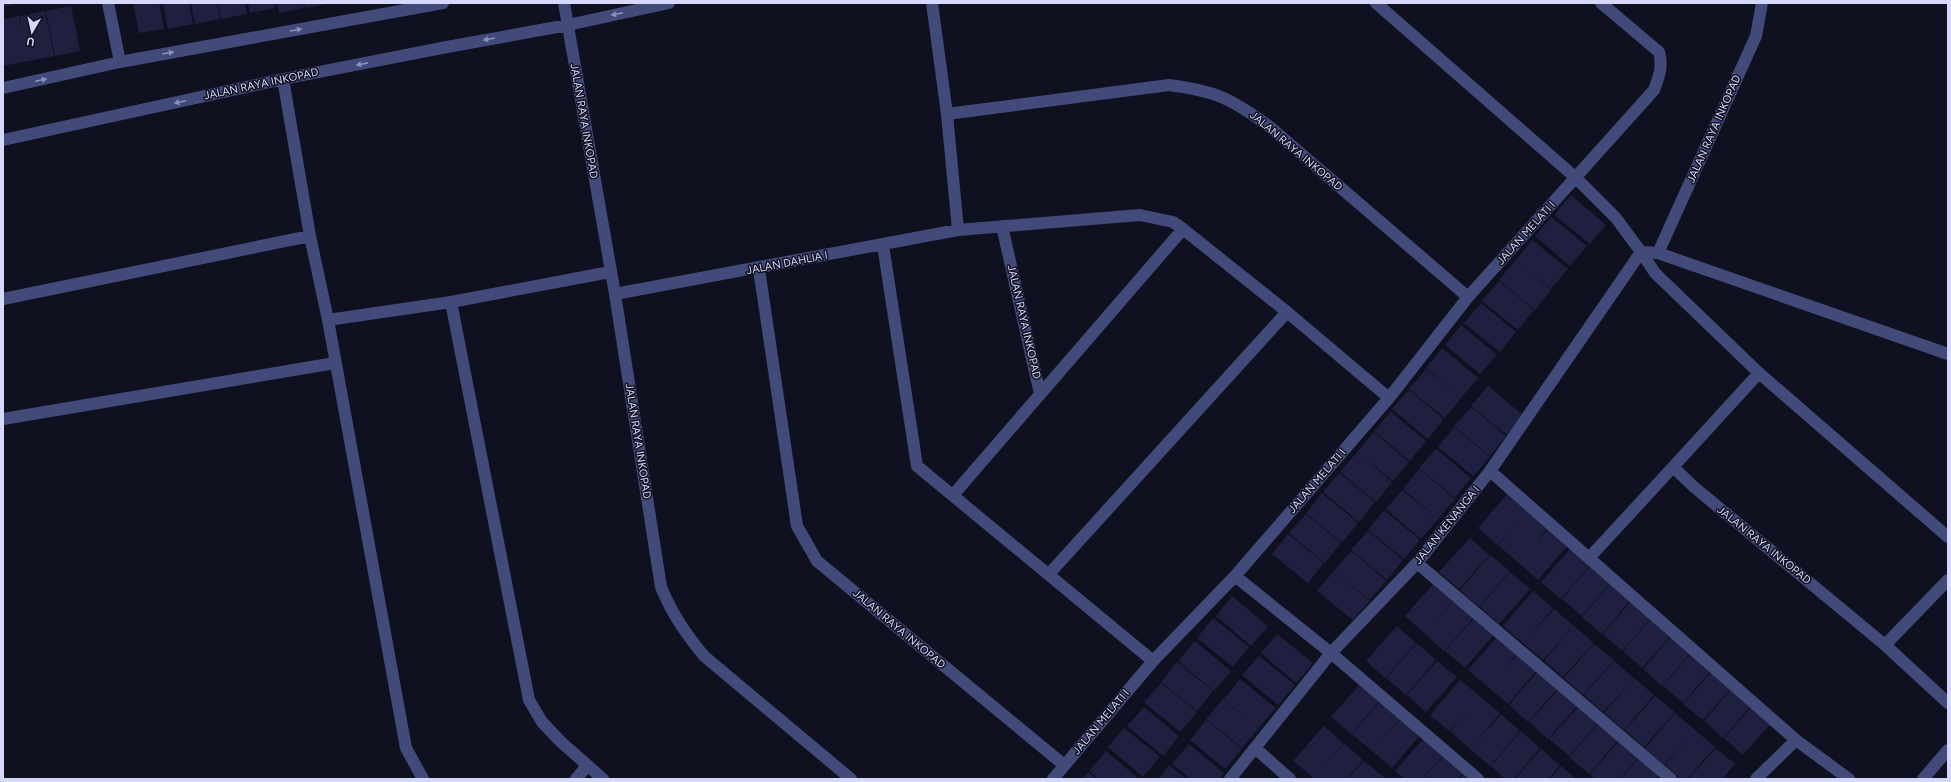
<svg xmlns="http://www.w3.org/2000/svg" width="1951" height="782" viewBox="0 0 1951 782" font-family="Figtree,sans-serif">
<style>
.building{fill:#1f1f3f}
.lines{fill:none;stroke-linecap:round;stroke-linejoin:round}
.minor{stroke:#424a79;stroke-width:12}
.oneway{fill:#8c91b9}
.labels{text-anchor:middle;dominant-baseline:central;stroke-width:3;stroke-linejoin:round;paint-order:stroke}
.street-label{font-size:11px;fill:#d5d8f9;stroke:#101120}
</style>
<rect width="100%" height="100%" fill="#101120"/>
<path class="building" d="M3,3H17V4L3,7Z
M133,3H159L164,29L139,33Z
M163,3H189L193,24L168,29Z
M191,3H217L220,19L195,24Z
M218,3H245L247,14L221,19Z
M248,3H274L275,8L250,13Z
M277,3H303L304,8L279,13Z
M304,3H326V4L305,8Z
M71,6L80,51L55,56L46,11Z
M45,11L54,56L3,66V19L19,16L22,31L20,16Z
M1571,195L1606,225L1590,244L1554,215Z
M1551,217L1587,246L1570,266L1535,236Z
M1532,240L1568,269L1551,289L1516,260Z
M1516,260L1551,290L1535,310L1499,280Z
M1499,281L1534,310L1518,330L1482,301Z
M1481,303L1516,332L1500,352L1464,323Z
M1461,325L1497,355L1480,374L1445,345Z
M1442,348L1478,378L1461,398L1426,368Z
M1426,369L1461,398L1445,418L1409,389Z
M1488,386L1523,415L1507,435L1471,406Z
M1409,390L1444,419L1428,439L1392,409Z
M1471,407L1506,436L1490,456L1454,426Z
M1391,412L1426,441L1410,461L1374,431Z
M1454,427L1490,457L1473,476L1438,447Z
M1374,432L1409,462L1393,481L1357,452Z
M1436,449L1471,478L1455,498L1419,468Z
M1357,452L1392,482L1376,502L1340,472Z
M1419,469L1455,499L1438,519L1403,489Z
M1339,473L1375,502L1359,522L1323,492Z
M1402,490L1438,519L1421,539L1386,509Z
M1322,493L1358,523L1342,543L1306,513Z
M1508,493L1548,527L1536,543L1549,528L1568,545L1538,580L1498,545L1518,522L1497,545L1478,528Z
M1384,510L1420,540L1404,559L1368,530Z
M1306,514L1341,543L1325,563L1289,533Z
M1368,531L1403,560L1387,580L1351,550Z
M1288,534L1324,563L1308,583L1272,554Z
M1470,538L1489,555L1459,589L1439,572Z
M1572,547L1591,564L1561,599L1541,582Z
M1351,551L1386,581L1370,600L1334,571Z
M1490,555L1510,571L1479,607L1460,590Z
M1592,564L1612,581L1582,616L1562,599Z
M1334,571L1370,601L1353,620L1317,591Z
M1510,572L1530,589L1499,624L1480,607Z
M1435,582L1454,599L1430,628L1455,599L1475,616L1444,651L1405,616Z
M1612,582L1632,598L1602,634L1582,617Z
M1533,591L1553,608L1528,638L1554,609L1574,626L1543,660L1503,626Z
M1232,596L1268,626L1251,646L1216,616Z
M1633,599L1652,616L1622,651L1603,634Z
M1653,616L1672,634L1642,668L1623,651Z
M1475,617L1495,633L1465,668L1445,651Z
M1213,618L1249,647L1233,667L1197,638Z
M1397,626L1416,643L1385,678L1366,661Z
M1574,626L1594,643L1563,677L1544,661Z
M1277,634L1313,663L1296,683L1261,653Z
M1673,634L1692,651L1662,686L1643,669Z
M1499,635L1518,652L1506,667L1519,653L1538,669L1508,704L1468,670Z
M1195,641L1231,671L1214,691L1178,661Z
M1417,643L1436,660L1406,695L1386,678Z
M1594,644L1614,660L1583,695L1564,678Z
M1693,651L1713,668L1683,703L1663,686Z
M1259,656L1295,685L1278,705L1242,675Z
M1437,661L1457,677L1426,712L1407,695Z
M1614,661L1634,678L1603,712L1584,695Z
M1177,662L1213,691L1197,711L1161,682Z
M1714,669L1733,686L1703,720L1683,704Z
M1539,670L1559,687L1528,722L1509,705Z
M1634,678L1654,695L1624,730L1604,713Z
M1240,679L1276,708L1242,748L1206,719L1223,699L1253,724L1224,699Z
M1460,680L1500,713L1470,749L1450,731L1470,708L1449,731L1430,715Z
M1362,682L1381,699L1351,734L1331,717Z
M1161,683L1197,712L1180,732L1144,702Z
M1734,686L1753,703L1723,738L1704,721Z
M1560,688L1579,704L1548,739L1529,722Z
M1655,696L1675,712L1644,747L1625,730Z
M1382,699L1402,716L1372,751L1352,734Z
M1754,704L1774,720L1743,755L1724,738Z
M1580,705L1599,722L1569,756L1549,739Z
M1144,707L1179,736L1163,756L1127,726Z
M1675,713L1695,730L1664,765L1645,748Z
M1501,714L1520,731L1490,766L1470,749Z
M1402,717L1422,733L1392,768L1372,751Z
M1206,720L1242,749L1225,769L1190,740Z
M1600,722L1619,739L1589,774L1569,757Z
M1324,726L1343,743L1323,767L1344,743L1363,760L1347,779H1315L1293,761Z
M1124,728L1160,757L1143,777L1108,747Z
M1695,730L1715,747L1687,779H1681L1665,765Z
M1521,731L1540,748L1514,779H1505L1491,766Z
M1426,736L1445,753L1422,779H1405L1395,771Z
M1620,740L1640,756L1620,779H1595L1590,774Z
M1189,744L1224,773L1220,779H1191L1172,764Z
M1716,748L1735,764L1722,779H1688Z
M1541,749L1560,765L1549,779H1515Z
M1106,751L1139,779H1099L1089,771Z
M1446,753L1466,770L1457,779H1423Z
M1640,757L1660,774L1655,779H1621Z
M1364,761L1384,777L1382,779H1348Z
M1169,765L1186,779H1158Z
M1561,766L1576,779H1550Z
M1466,770L1476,779H1459Z
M1088,772L1097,779H1082Z"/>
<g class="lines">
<path class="minor" d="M108,3L120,62
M564,3L615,294L661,587C672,614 686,634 704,656L851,779
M932,3L947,114L958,230
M1376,3L1576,178L1616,218L1641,252L1658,253L1948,354
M283,79L310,236L328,320L451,302L610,272
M3,88L120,62L443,3
M947,114L1169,85C1216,91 1232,99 1270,127L1468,297
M3,140L283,79L447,47L568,25L669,3
M1002,226L1040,394
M883,245L917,466L1153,661
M1658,253L1756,36L1762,3
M759,269L797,526L817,561L1064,765
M615,294L958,230L1140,215L1173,222L1183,229L1287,312L1389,398
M3,299L310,236
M451,302L529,700L542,722L561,742L603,779
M328,320L406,748L423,779
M1759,373L1673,467L1694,487L1885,645L1948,703
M3,419L335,363
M1490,471L1796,740L1849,779
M954,494L1183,229
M1589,558L1673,467
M1417,563L1671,779
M1049,574L1287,312
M1235,576L1331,653L1478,779
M1885,645L1948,580
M1255,748L1290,779
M576,779L587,766
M1053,779L1153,661L1235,576L1389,398L1468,297L1654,90C1659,77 1663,66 1659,52L1601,3
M1230,779L1331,653L1417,563L1490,471L1641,252L1655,273L1759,373L1948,537
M1756,779L1796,740
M1923,779L1948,750"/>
</g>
<defs><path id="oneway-solid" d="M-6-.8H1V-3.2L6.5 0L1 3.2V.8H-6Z"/></defs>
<g class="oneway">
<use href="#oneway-solid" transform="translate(617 14) rotate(168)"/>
<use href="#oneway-solid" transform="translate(296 30) rotate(-10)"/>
<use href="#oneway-solid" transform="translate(489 39) rotate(170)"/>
<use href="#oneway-solid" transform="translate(168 53) rotate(-10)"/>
<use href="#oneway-solid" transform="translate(362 64) rotate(169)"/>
<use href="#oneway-solid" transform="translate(41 80) rotate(-12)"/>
<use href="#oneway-solid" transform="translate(180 102) rotate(168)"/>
</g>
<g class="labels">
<g class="street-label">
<text transform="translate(261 84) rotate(-12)">JALAN RAYA INKOPAD</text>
<text transform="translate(584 121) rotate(80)">JALAN RAYA INKOPAD</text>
<text transform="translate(1714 129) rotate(-66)">JALAN RAYA INKOPAD</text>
<text transform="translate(1296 151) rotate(40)">JALAN RAYA INKOPAD</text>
<text transform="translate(1526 233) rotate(-48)">JALAN MELATI I</text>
<text transform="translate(787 263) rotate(-11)">JALAN DAHLIA I</text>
<text transform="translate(1024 322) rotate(77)">JALAN RAYA INKOPAD</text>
<text transform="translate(638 441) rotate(81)">JALAN RAYA INKOPAD</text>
<text transform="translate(1317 481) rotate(-49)">JALAN MELATI I</text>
<text transform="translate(1447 525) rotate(-51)">JALAN KENANGA I</text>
<text transform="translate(1764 545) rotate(39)">JALAN RAYA INKOPAD</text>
<text transform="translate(899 629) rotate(40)">JALAN RAYA INKOPAD</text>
<text transform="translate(1101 722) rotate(-50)">JALAN MELATI I</text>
</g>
</g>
<rect width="1951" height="782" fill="none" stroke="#d5d8f9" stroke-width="8"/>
<g transform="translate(32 32) rotate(189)" stroke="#101120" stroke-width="3" paint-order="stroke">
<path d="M0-3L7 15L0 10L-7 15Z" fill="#d5d8f9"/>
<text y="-6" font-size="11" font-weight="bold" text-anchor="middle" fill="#d5d8f9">U</text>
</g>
</svg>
